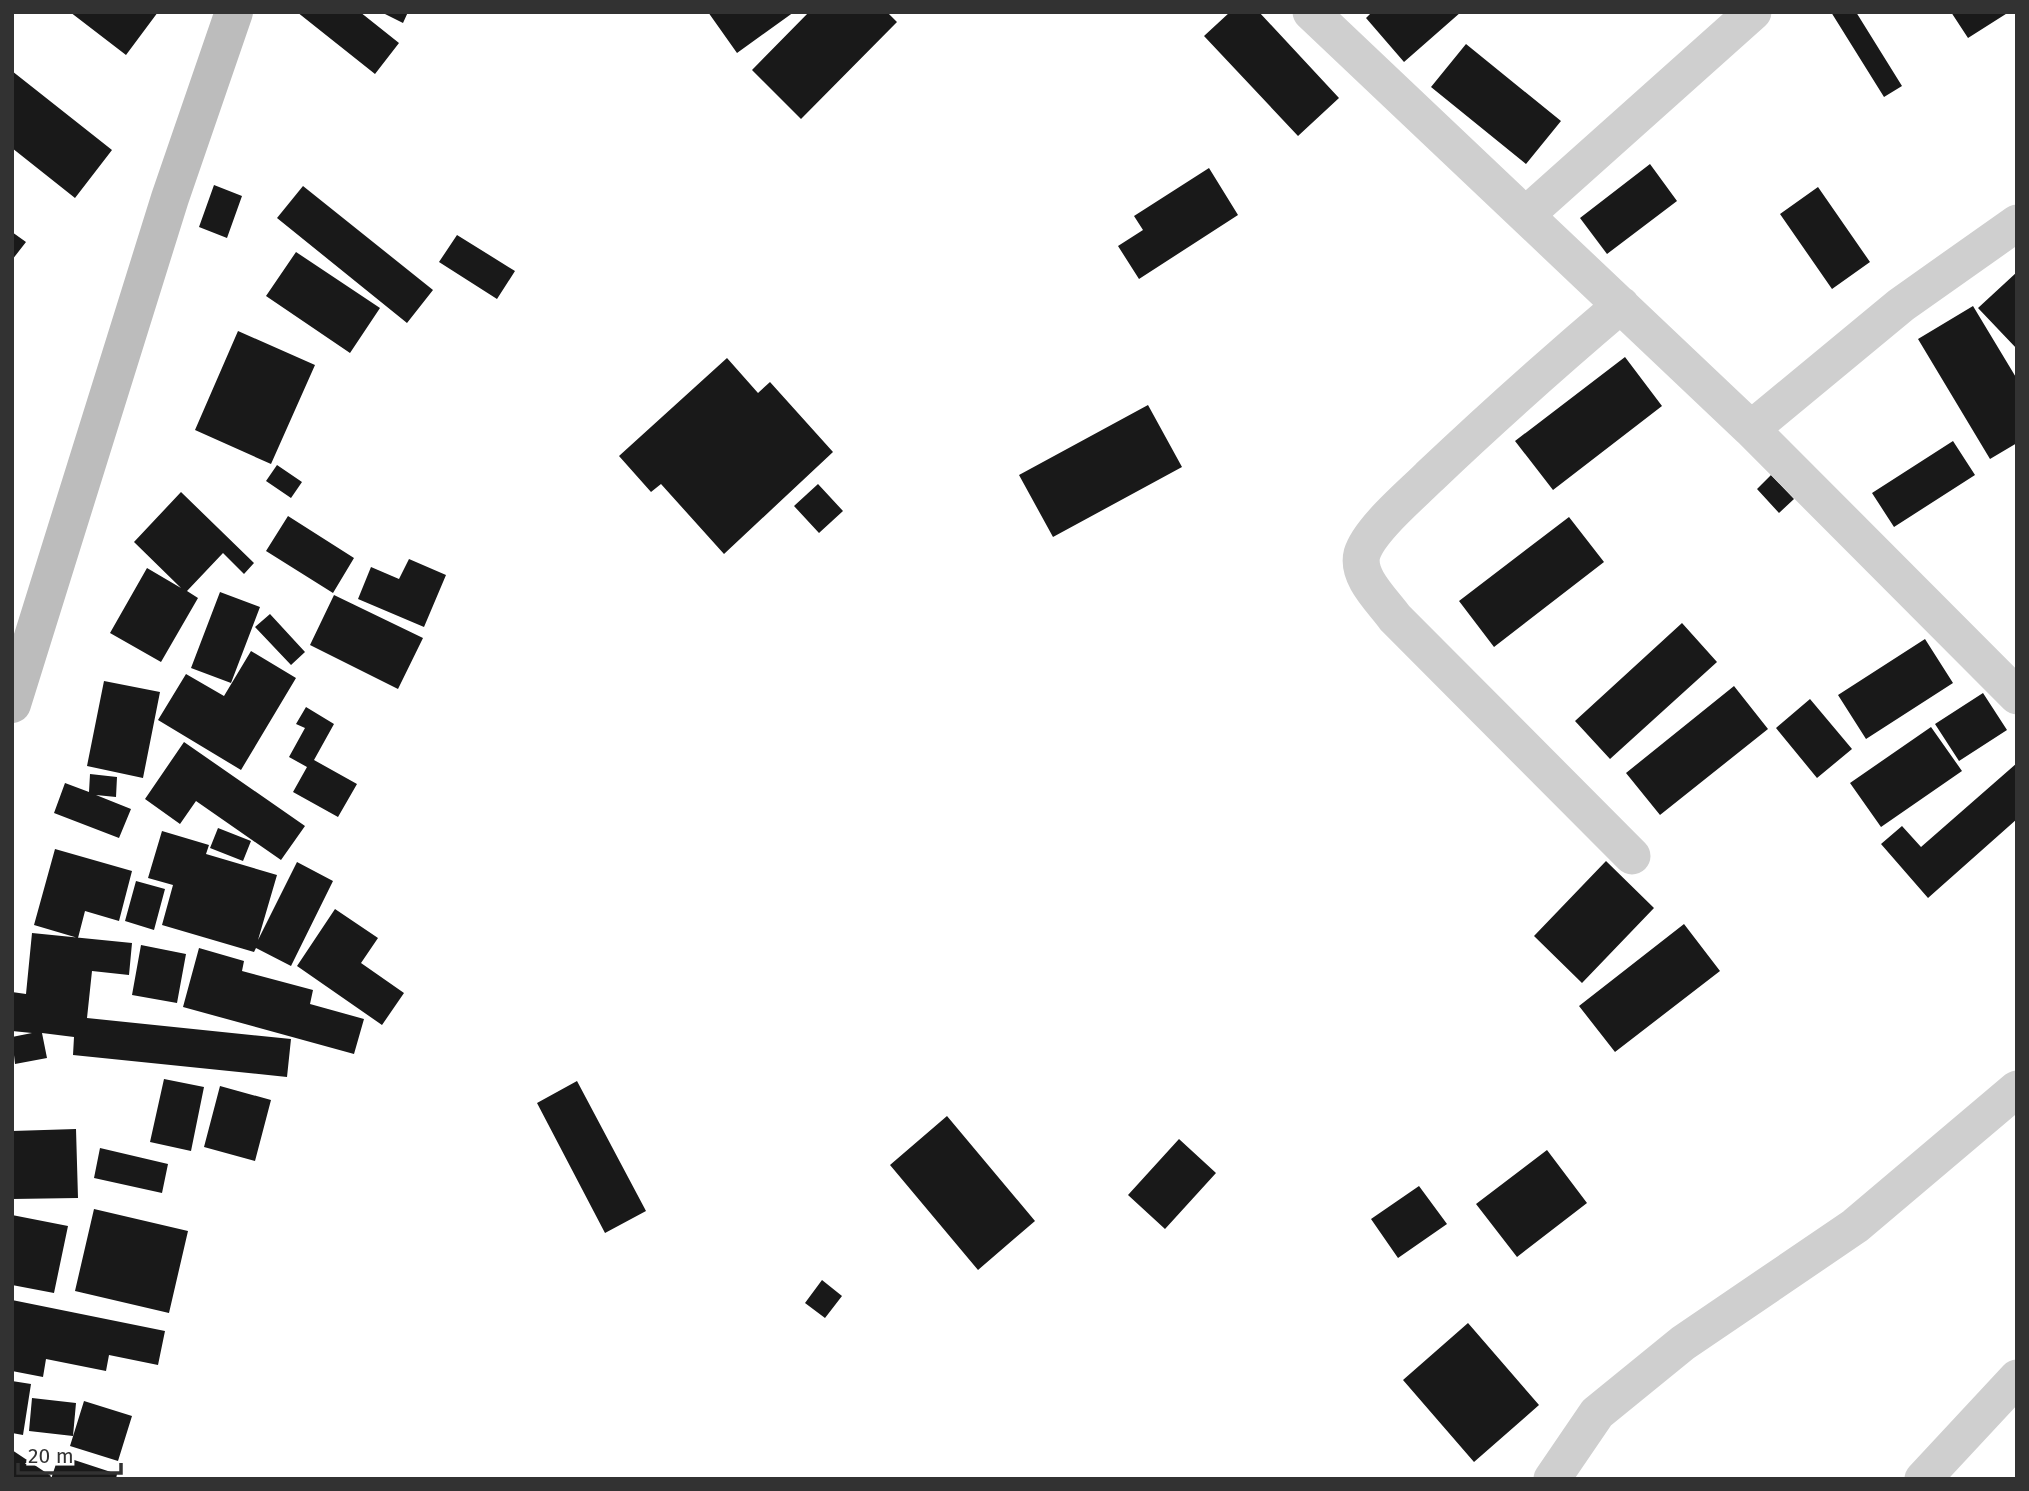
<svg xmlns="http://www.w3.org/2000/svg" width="2029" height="1491" viewBox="0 0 2029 1491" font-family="'Fira Sans',sans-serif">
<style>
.building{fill:#191919}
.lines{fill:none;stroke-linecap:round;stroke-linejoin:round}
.street{stroke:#cfcfcf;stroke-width:37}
.secondary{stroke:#bcbcbc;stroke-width:38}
</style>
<rect width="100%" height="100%" fill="#fff"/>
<path class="building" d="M70,12H158L126,55Z
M297,12H360L399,43L375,74Z
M381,12H408L403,23Z
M708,12H794L737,53Z
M809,12H887L897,22L801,119L752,70Z
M1230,12H1259L1339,98L1298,136L1204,36Z
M1372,12H1461L1404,62L1366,18Z
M1831,12H1856L1902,86L1884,97Z
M1951,12H2009L1968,38Z
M1466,44L1561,121L1526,164L1431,87Z
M12,71L112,150L75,198L12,148Z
M1650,164L1677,201L1607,254L1580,218Z
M1209,168L1238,215L1139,279L1118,246L1143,230L1134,216Z
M214,185L242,196L227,238L199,227Z
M303,186L433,290L407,323L277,218Z
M1818,187L1870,262L1832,289L1780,214Z
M12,232L26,242L12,260Z
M457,235L515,271L497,299L439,262Z
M296,252L380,308L350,353L266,296Z
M2017,272V349L1978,308Z
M1973,306L2017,379V443L1990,459L1918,339Z
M238,331L315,365L271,464L195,430Z
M1625,357L1662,406L1553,490L1515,441Z
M727,358L758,393L770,382L833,452L724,554L661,484L651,492L619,456Z
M1148,405L1182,467L1053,537L1019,475Z
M1953,441L1975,475L1894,527L1872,493Z
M277,465L302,482L291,498L266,481Z
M1771,475L1794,499L1779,513L1757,489Z
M818,484L843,511L819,533L794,506Z
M181,492L254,563L244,574L223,553L187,591L198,598L161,662L110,633L147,568L181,588L134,542Z
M288,516L354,558L333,593L266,551Z
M1569,517L1604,562L1494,647L1459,601Z
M409,559L446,575L424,627L358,599L371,567L399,579Z
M220,592L260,607L231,683L191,668Z
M334,595L423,638L398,689L310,645Z
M270,614L305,652L291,665L255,627Z
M1682,623L1717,662L1610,759L1575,721Z
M1925,639L1953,683L1866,739L1838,695Z
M251,651L296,678L241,770L158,720L186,674L224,696Z
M104,681L160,692L143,778L87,766Z
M1734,686L1768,729L1660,815L1626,773Z
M1983,693L2007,730L1959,761L1935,724Z
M1810,699L1852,749L1817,778L1776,728Z
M306,707L334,724L314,760L357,784L338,817L293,792L307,767L289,757L305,728L296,724Z
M1931,727L1962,771L1881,827L1850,783Z
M184,742L305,826L281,860L196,801L180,824L145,799Z
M2017,763V819L1928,898L1881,844L1902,826L1921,847Z
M90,774L117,777L116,797L96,795L131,809L119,838L54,813L65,783L89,792Z
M218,828L251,841L243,861L210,848Z
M162,831L209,845L206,854L277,875L258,940L297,862L333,881L291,966L256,948L254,952L162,925L173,885L148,878Z
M55,849L132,871L119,921L85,911L78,938L34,925Z
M1606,861L1654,908L1582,983L1534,936Z
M136,881L165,889L154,930L125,921Z
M335,909L378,938L361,963L404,993L382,1025L297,966Z
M1684,924L1720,971L1615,1052L1579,1006Z
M32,933L132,943L129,975L92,971L87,1018L291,1039L287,1077L73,1055L74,1037L42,1033L47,1058L15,1064L12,1037L32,1033L12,1031V992L26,994Z
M141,945L186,954L177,1003L132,995Z
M199,948L244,961L242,971L313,990L310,1004L364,1019L354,1054L183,1007Z
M164,1079L204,1087L191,1151L150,1142Z
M577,1081L646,1211L605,1233L537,1103Z
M220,1086L271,1100L255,1161L204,1147Z
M947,1116L1035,1221L978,1270L890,1165Z
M76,1129L78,1198L12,1199V1131Z
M1179,1139L1216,1173L1165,1229L1128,1195Z
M100,1148L168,1164L162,1193L94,1178Z
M1547,1150L1587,1203L1517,1257L1476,1204Z
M1419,1186L1447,1224L1398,1258L1371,1219Z
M94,1209L188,1231L169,1313L75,1291Z
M12,1215L68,1226L54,1293L12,1285Z
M822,1280L842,1296L825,1318L805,1303Z
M12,1300L165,1331L158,1365L109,1355L106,1371L46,1359L43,1377L12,1371Z
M1468,1323L1539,1405L1474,1462L1403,1380Z
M12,1381L31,1384L23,1435L12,1433Z
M32,1398L76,1403L73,1436L29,1431Z
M84,1401L132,1416L118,1461L70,1446Z
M12,1450L51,1476L49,1479H12Z
M59,1455L117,1474L116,1479H51Z"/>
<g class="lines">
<path class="street" d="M1311,12L1751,429L2017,696
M1527,214L1753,12
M1621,305C1555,361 1491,418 1429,477C1411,495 1369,530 1362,554C1356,577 1383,601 1395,618L1632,856
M1751,429L1901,305L2017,223
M1552,1479L1597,1413L1683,1343L1855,1226L2017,1089
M1923,1479L2017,1378"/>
<path class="secondary" d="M12,704L170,198L234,12"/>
</g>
<rect width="2029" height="1491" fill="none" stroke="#323232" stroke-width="28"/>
<path d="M18 1463v10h103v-10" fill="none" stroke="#323232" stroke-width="3.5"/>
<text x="28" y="1463" font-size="21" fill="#323232" stroke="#ffffff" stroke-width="5" paint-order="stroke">20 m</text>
</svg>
